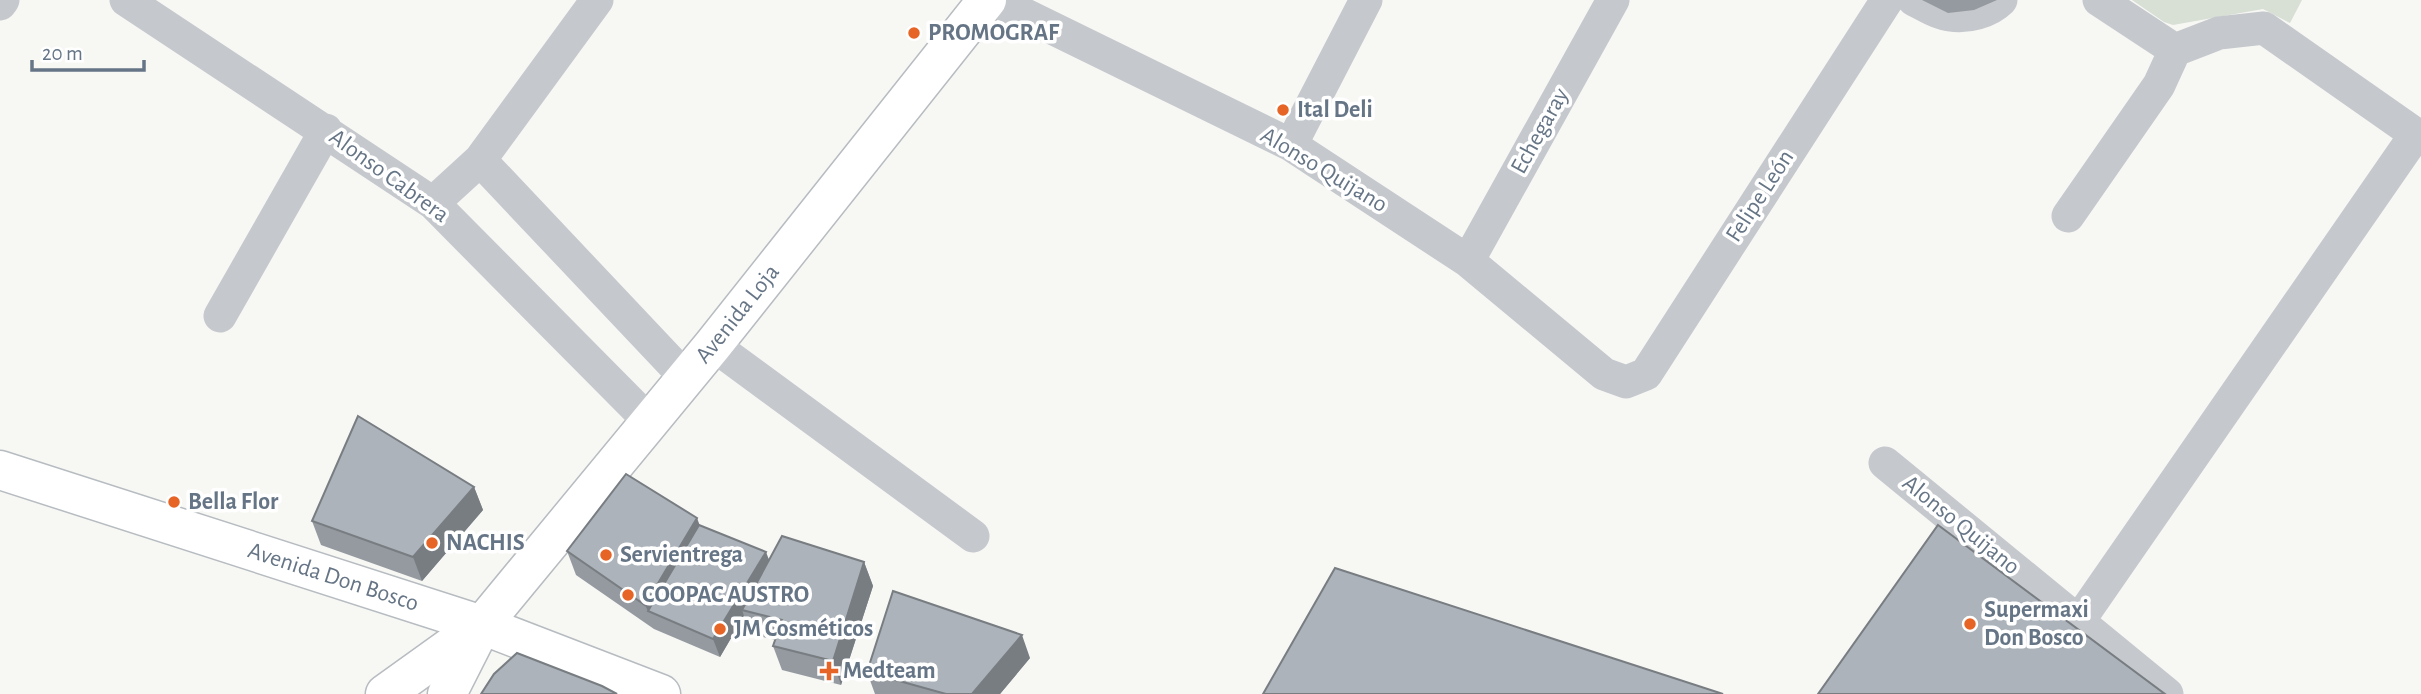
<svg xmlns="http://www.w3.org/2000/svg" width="2421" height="694" viewBox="0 0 2421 694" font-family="'Alegreya Sans',sans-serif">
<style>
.green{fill:#d8dfd5}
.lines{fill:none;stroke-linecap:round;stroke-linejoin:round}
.secondary-casing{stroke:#b7bcc1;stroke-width:41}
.street{stroke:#c5c8cc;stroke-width:33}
.secondary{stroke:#fff;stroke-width:38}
.wall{fill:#949aa0}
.shaded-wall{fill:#787d82}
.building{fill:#acb3ba;stroke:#787d82;stroke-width:2}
.poi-dot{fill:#e66526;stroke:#fff;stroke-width:2.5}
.labels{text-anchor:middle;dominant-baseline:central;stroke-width:7;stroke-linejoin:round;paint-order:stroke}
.poi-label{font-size:24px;font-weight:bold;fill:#667586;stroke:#fff;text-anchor:start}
.street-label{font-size:24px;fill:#667586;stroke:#fff}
</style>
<rect width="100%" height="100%" fill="#f7f7f4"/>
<path class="green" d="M2132,0H2302L2290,23L2263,9L2173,25L2164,22Z"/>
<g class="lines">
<g class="secondary-casing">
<g id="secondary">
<path id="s1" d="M0,470L482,625L661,694"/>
<path d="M385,694L477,628"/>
<path id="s2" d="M447,694L482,625L713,345L987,0"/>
</g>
</g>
<path class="street" d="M126,0L433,203L649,421
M995,0L1291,145L1468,261L1604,374L1626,382L1646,374L1887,0
M1914,0C1925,5 1938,14 1950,15C1967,18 1989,12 2001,0
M2099,0L2175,50L2219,33L2264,28L2421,138
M0,4L3,0
M1291,145L1366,0
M480,160L686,378
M433,203L480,160L597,0
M2068,216L2159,85L2175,50
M1468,261L1613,0
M220,316L326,130
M713,345L973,536
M1885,463L2167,694
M2078,622L2416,134"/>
<use href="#secondary" class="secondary"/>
</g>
<path class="wall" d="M1922,0H1997L1974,10L1948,13Z
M474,487L483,510L422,581L321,545L312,521Z
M699,525L769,559L864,562L873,586L841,685L782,670L773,646L775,640L751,634L744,616L720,657L654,629L576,575L567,551Z
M1030,658L1000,694H875L867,672Z"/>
<path class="shaded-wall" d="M474,487L483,510L422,581L413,557Z
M697,518L706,542L648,611L645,605Z
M766,552L773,570L742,610L744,616L720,657L713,639Z
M864,562L873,586L841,685L833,661Z
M1022,635L1030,658L1000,694H972Z"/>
<path class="building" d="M358,416L474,487L413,557L312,521Z
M626,474L697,518L645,605L567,551Z
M699,525L766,552L713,639L648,611Z
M1938,525L2165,694H1818Z
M782,536L864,562L833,661L773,646L782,620L742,610Z
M1335,568L1723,694H1263Z
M893,591L1022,635L972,694H946L867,672Z
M517,653L602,686L617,694H481L494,674Z"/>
<g class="poi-dot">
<circle cx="914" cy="33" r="7"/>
<circle cx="1283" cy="110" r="7"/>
<circle cx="174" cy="502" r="7"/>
<circle cx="432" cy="543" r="7"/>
<circle cx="606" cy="555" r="7"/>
<circle cx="628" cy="595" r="7"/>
<circle cx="1970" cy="624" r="7"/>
<circle cx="720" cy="629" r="7"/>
<path d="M825.5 660.5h7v7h7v7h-7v7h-7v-7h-7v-7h7z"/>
</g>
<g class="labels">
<g class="poi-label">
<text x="928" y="33">PROMOGRAF</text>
<text x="1297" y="110">Ital Deli</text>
<text x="188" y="502">Bella Flor</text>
<text x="446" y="543">NACHIS</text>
<text x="620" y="555">Servientrega</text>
<text x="642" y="595">COOPAC AUSTRO</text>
<text x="1984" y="610">Supermaxi<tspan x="1984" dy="28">Don Bosco</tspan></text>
<text x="734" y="629">JM Cosméticos</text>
<text x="843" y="671">Medteam</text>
</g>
<g class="street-label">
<text transform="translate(1540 131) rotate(-61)">Echegaray</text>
<text transform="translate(1324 170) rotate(31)">Alonso Quijano</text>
<text transform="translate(389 176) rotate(36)">Alonso Cabrera</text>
<text transform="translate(1760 196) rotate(-57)">Felipe León</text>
<text stroke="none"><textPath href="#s2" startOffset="480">Avenida Loja</textPath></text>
<text transform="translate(1961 525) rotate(39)">Alonso Quijano</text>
<text stroke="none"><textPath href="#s1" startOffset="350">Avenida Don Bosco</textPath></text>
</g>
</g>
<path d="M32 60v10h112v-10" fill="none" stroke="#667586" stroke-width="3.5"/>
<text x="42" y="60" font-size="21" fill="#667586" stroke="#ffffff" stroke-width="5" paint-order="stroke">20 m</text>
</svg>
